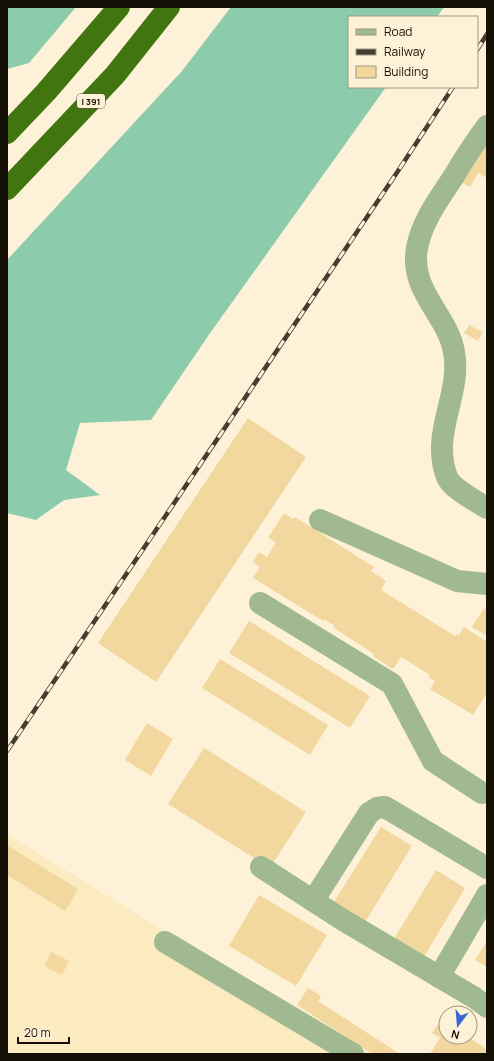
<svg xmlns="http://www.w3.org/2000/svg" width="494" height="1061" viewBox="0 0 494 1061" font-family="Manrope,sans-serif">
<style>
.built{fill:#fceac1}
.forest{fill:#8ccbab}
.building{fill:#f2d89f}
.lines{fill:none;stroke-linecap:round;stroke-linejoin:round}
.minor{stroke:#a0b991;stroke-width:22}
.highway{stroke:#40750f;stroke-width:22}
.rail-casing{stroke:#443e30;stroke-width:4.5}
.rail{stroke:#fdf1d7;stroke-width:3;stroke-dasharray:9;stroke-linecap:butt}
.labels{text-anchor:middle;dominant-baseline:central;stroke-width:3;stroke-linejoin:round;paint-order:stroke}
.shield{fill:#fdf1d7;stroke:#5b5444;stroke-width:1}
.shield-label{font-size:9px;font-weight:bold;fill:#151005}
</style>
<rect width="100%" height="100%" fill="#fdf1d7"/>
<path class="built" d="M7,834L187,945L339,1054H7Z"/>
<path class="forest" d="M7,7H76L29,63L7,69Z
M231,7H444L437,17H349V87H386L208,336L151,420L80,423L66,470L100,495L64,500L36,520L7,513V260L182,71Z"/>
<path class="building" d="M487,143V178L478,173L470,187L457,180Z
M469,325L483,332L478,341L464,333Z
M248,418L306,457L156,682L98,643Z
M284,513L293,519L295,517L374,567L371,571L386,581L381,590L455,636L456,634L459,635L464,627L487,642V693L473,715L430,689L435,681L429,678L430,675L401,657L393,669L373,656L374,654L334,628L335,626L324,619L323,621L253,578L260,567L253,562L259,552L267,557L276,542L268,538Z
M484,608L487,610V636L472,627Z
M249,621L370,696L350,728L229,653Z
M220,659L328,725L310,755L202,688Z
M147,723L173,739L151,776L125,760Z
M204,748L306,812L270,868L168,804Z
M381,827L412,846L365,922L334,902Z
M8,846L78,889L65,911L7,875Z
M436,870L465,888L424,957L394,939Z
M259,895L327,935L296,986L229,946Z
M487,941V967L475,960Z
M51,952L69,961L62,975L44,966Z
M308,988L321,996L318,1001L400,1054H372L297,1005Z
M441,1020L446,1023V1037H468L487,1049V1054H430L440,1038L432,1033Z"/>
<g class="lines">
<path class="minor" d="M487,126C475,142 464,159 454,176C439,199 422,221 417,248C409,291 448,315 454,352C462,394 430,433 447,477C452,489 476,501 487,508
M320,520L457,581L487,584
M260,603L392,684L433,761L482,793
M261,867L343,920L475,998L487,1007
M313,901L369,813L377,808L385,807L487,868
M165,942L353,1054
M439,977L487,895"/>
<path class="highway" d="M7,133L46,92L119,7
M7,189L115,75L169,7"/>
<g class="rail-casing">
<path id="rail" d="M477,50L487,34
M7,751L398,171L453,87"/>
</g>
<use href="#rail" class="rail"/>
</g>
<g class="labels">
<rect class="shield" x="77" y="94" width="28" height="14" rx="3"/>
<g class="shield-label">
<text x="91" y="101">I 391</text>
</g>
</g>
<rect width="494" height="1061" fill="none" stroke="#151005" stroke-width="16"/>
<rect x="348" y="16" width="130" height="72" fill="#fdf1d7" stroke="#a09783"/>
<rect x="356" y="29" width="20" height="6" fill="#a0b991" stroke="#a09783"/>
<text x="384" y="36" font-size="12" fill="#151005">Road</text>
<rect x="356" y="49" width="20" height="6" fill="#443e30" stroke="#a09783"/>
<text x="384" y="56" font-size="12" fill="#151005">Railway</text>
<rect x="356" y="66" width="20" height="12" fill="#f2d89f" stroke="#a09783"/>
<text x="384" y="76" font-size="12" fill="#151005">Building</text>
<g transform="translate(458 1025) rotate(196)"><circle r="19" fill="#fdf1d7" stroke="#a09783"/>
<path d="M0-3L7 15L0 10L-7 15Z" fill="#3b66d6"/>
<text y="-6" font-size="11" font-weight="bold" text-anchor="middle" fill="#151005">N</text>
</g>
<path d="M18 1037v6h51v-6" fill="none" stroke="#151005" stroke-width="2"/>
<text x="24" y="1037" font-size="12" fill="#151005" stroke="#fdf1d7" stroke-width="3" paint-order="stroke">20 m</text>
</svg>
